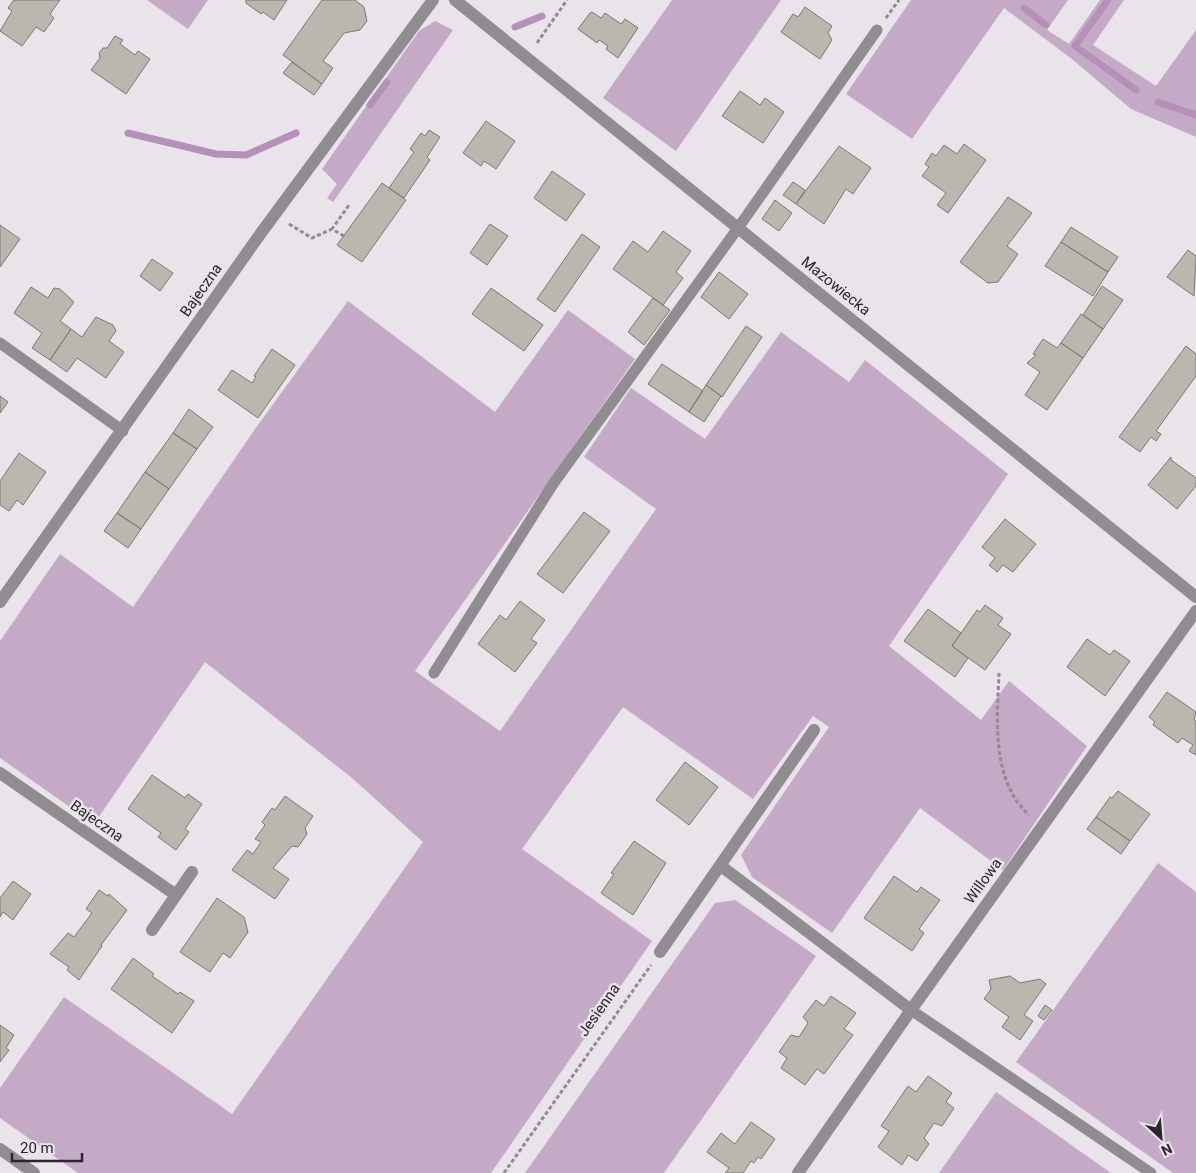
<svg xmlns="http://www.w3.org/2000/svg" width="1196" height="1173" viewBox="0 0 1196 1173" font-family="Roboto,sans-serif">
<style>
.green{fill:#c5aac8}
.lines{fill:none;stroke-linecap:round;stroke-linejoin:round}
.stream{stroke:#b590b9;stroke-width:7}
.building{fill:#b9b7ae;stroke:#7b7971}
.path{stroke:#8f8b90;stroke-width:3;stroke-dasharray:4 2.5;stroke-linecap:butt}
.service{stroke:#908d90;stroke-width:11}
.minor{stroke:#908d90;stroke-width:12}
.tertiary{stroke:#908d90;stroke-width:12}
.labels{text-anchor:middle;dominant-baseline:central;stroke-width:5;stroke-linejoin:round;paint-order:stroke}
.street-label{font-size:15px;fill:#2a272a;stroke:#e9e3ea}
</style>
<rect width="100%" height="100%" fill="#e9e3ea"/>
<path class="green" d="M147,0H208L188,29Z
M672,0H781L676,151L603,98Z
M911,0H1068L1047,30L1069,44L1100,0H1124L1093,45L1156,86L1196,30V137L1131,109L1073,60L1004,8L912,139L846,94Z
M435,21L453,30L333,202L327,198L337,184L322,169L419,31Z
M348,301L495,412L568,310L635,359L415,671L500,731L656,509L584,457L631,388L705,439L781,332L849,382L865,360L1008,474L889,646L981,720L1009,681L1087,746L1003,870L920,808L832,933L752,877L741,855L829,727L813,716L753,799L623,707L522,849L652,941L491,1173H78L0,1118V1088L64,997L232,1114L423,842L352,778L205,662L94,824L0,758V641L60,554L133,607L255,429Z
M1158,863L1196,892V1173H1173L1016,1062Z
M735,900L816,956L664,1173H525L715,903Z
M996,1092L1111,1173H939Z"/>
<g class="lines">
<path class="stream" d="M1108,0L1075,46L1136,90
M1024,8L1046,25
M515,27L542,16
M1158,102L1196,115
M370,105L387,82
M128,133L216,154L246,155L296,133"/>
</g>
<path class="building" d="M14,0H60L50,14L54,18L44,32L36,27L22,46L0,31L12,11L8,8Z
M246,0H287L274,20L263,12L261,14L246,3Z
M322,0H355L364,7L367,21L360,30L344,33L323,61L333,68L322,84L283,55Z
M805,7L832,26L828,33L832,40L820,59L781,32L793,14L798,17Z
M592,12L601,18L605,13L621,24L625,19L638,28L618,58L606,49L608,46L599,40L597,43L578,29L590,13Z
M115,36L123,40L120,44L135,55L138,51L150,59L126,94L91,70L100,58L99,53L103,48H107Z
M292,62L322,84L314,95L283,73Z
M740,91L760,105L765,98L784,112L763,143L722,116Z
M486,121L515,141L496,169L484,161L481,166L463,153Z
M429,130L440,137L427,157L430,160L404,198L389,188L414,152L410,149L421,133L425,136Z
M964,144L986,160L948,213L937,205L946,193L922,176L929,167L925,164L932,153L936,156L944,145L957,154Z
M839,146L871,168L853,194L846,189L824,224L796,204Z
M552,171L585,194L566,221L534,198Z
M793,182L805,190L796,204L783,195Z
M382,183L406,200L362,262L337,245Z
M1008,197L1032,213L1007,246L1018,254L998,282L988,283L960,262Z
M775,200L792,213L779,231L762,219Z
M490,224L508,236L487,265L470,253Z
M0,225L20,239L0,267Z
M1071,227L1118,257L1108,272L1061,242Z
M663,231L691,251L676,272L683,278L663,305L613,269L633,241L648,252Z
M582,234L600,247L555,312L537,299Z
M1061,242L1108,272L1093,296L1045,266Z
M1188,250L1196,256L1194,296L1167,277Z
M152,259L173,273L160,291L140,276Z
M719,272L748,294L729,319L701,297Z
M1102,286L1123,300L1103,329L1083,315Z
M31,287L48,298L54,288L60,289L74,302L60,321L71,329L50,360L32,348L42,333L14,313Z
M491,288L543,325L524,351L472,314Z
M653,298L670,310L644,345L628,332Z
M1081,314L1103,329L1083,358L1061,343Z
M96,317L113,325L116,331L109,341L124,352L106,378L77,358L67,372L50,360L71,329L82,337Z
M746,326L762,337L722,397L706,385Z
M1043,339L1057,348L1061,343L1083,358L1047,410L1025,395L1040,372L1027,363L1036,355L1033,354Z
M1186,346L1196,354V376L1156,431L1161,434L1156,441L1151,437L1140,452L1119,437Z
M272,349L295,365L258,418L218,390L232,370L252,383L256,377L254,376Z
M662,364L703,391L689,412L648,384Z
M706,385L721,396L704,422L689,412Z
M0,396L8,402L0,413Z
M189,409L213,427L197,449L173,433Z
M173,433L197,449L169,489L145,472Z
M19,453L46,472L23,505L17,500L9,511L0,505V481Z
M1171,457V460L1196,478V486L1177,509L1148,485Z
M145,472L169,489L141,529L117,513Z
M584,512L610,531L563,593L537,574Z
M117,513L141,529L128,548L104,531Z
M1005,519L1036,544L1013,572L1003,565L997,572L989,565L995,558L982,547Z
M520,601L545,620L531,639L537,643L515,672L478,644L500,615L506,620Z
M985,605L1003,618L998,625L1011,634L985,670L952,646L977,610L980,612Z
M928,609L961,633L952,646L968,658L955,677L904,641Z
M1087,639L1110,655L1114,650L1130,661L1105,696L1067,667Z
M1167,692L1196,712L1194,720L1196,721V755L1189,751L1193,745L1182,738L1178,743L1153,725L1155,722L1149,717Z
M685,762L718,787L689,825L656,800Z
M152,775L185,798L188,794L202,804L185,829L189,832L176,850L158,837L161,833L128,809Z
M1118,791L1150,814L1130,841L1096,817L1110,797L1112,798Z
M285,796L313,816L305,828L307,834L298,847L292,846L273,868L289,879L275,899L232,870L247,850L253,854L261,842L255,839L265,825L262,822L272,808L275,810Z
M1096,817L1130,841L1121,854L1087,829Z
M634,841L666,863L633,915L601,893L614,874L611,873Z
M894,876L917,892L921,887L940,900L919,929L924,933L912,951L864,918Z
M13,881L31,894L13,920L3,912L0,917V898Z
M99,890L108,896L109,894L127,910L101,945L102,946L79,980L67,970L69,967L50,954L68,933L74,937L92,913L86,909Z
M217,898L244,917L248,932L230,958L223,953L210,972L180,952Z
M133,958L154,974L152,976L178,994L180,992L194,1001L172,1033L111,989Z
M1010,976L1020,983L1040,979L1046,984L1024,1015L1033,1021L1020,1040L1002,1027L1009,1017L984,999L991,989L989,980Z
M831,996L856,1013L844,1029L853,1035L824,1074L817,1069L805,1085L781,1068L787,1058L779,1052L791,1035L799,1037L808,1023L803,1017L816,1000L824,1006Z
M1045,1005L1052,1010L1044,1020L1038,1016Z
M0,1025L14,1035L6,1048L9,1050L0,1062Z
M928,1076L952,1093L946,1102L954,1108L942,1126L934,1123L924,1138L929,1144L917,1161L908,1155L902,1165L878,1147L889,1131L881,1126L908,1086L916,1092Z
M751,1122L775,1139L761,1159L758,1157L754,1163L751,1161L743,1173H725L729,1168L707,1152L721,1133L735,1144Z"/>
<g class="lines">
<path class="path" d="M886,18L899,0
M537,43L567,0
M289,224L312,238L332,229
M344,236L332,229L349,205
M999,673C997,720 991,780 1029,815
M504,1173L651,965"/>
<path class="service" d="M0,343L123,431
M434,673L553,484L738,228L877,30
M911,1010L1151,1173"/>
<path class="minor" d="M0,602L261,233L433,0
M0,773L176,895
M721,866L911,1010
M152,930L192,872
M660,952L814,730
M0,1149L34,1173
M798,1173L911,1010L1196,611"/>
<path class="tertiary" d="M455,0L1196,597"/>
</g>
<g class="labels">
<g class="street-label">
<text transform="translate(836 286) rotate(39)">Mazowiecka</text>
<text transform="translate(201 290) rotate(-55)">Bajeczna</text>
<text transform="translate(97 821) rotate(35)">Bajeczna</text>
<text transform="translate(983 881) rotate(-54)">Willowa</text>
<text transform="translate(599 1010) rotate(-55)">Jesienna</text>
</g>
</g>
<g transform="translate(1161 1138) rotate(154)" stroke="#e9e3ea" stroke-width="4" paint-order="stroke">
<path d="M0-4L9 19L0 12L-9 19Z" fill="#2a272a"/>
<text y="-8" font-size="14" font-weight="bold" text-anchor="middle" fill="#2a272a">N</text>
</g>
<path d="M12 1153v8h70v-8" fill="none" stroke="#2a272a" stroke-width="2.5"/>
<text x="20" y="1153" font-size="15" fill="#2a272a" stroke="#e9e3ea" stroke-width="4" paint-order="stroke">20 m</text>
</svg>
